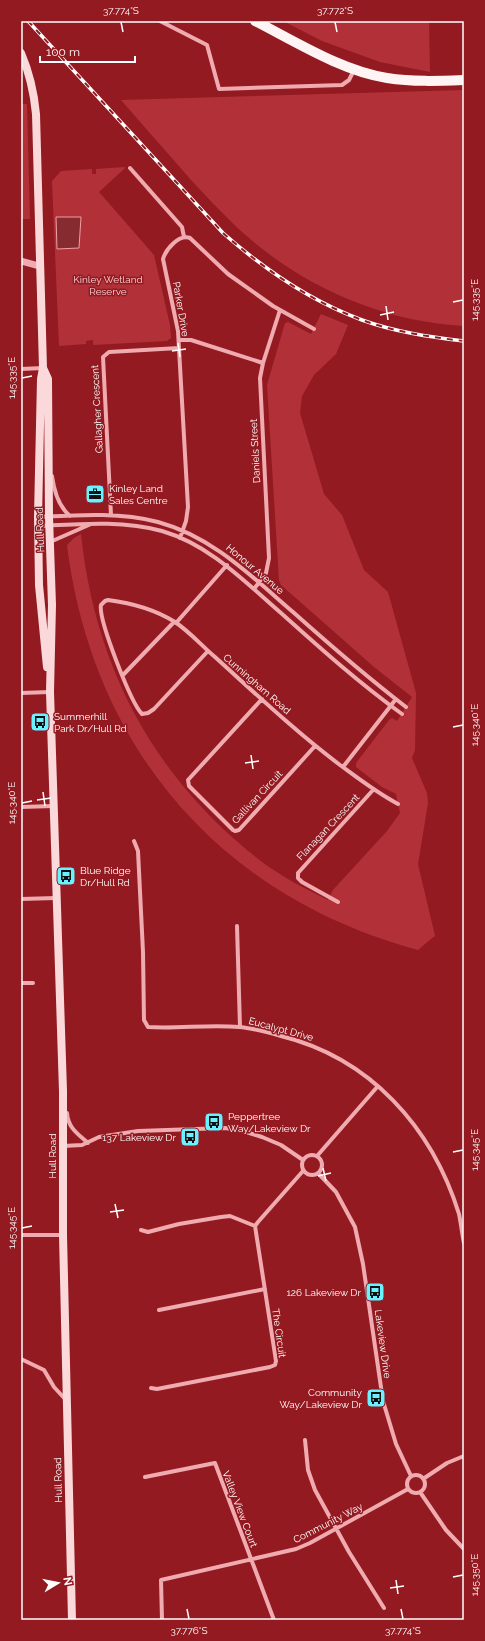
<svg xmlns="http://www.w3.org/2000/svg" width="485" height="1641" viewBox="0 0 485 1641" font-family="Raleway,sans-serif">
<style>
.green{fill:#b23139}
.water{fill:#862c31;stroke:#f19ea4}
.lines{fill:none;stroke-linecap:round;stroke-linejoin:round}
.minor{stroke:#efabaf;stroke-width:4}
.tertiary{stroke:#efabaf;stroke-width:7}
.secondary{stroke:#fbd8da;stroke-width:8}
.primary{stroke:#fff3f3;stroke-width:10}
.rail-casing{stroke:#fff;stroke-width:3.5}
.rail{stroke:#931a21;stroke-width:2;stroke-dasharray:6;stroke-linecap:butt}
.ticks{fill:none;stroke:#fff;stroke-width:1.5}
.labels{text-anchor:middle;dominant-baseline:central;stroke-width:3;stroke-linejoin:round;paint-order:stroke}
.park-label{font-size:10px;fill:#fbd1d4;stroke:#931a21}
.street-label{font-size:10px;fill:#fff;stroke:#931a21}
.poi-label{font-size:10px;fill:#fff;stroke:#931a21;text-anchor:start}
.neatline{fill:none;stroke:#fff;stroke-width:1.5}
.ticks-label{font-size:10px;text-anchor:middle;fill:#fff}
</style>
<rect width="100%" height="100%" fill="#931a21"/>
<path class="green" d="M283,21H429L430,72L380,62L322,41Z
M464,90V326C386,322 308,289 249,238C228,220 210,200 191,180C168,153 144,127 121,100Z
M21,104H27L30,219H21Z
M125,167V168L99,192L154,255L170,325L171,338L167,341L93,345V340L86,341V344L59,346L52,181L61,171L92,169V174H96V169Z
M321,314L348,325L336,354L314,375L302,396L300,413L324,494L342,515L364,570L388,592L416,693L415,750L412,758L427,793L428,803L418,864L435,936L432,938L418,950C220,897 92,747 67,545L74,538L81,534C93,648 137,745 219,825C239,844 260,862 283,876C297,885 313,892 328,900L333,890L387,831L400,813L396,794L382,787L356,767V763L389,720L392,718L397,721L412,697L374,667L281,585L279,580L267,385L285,323L288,322L311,334Z"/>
<path class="water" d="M56,217H81L79,248L57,249Z"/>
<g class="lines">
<path class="minor" d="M160,21L207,45L219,89L342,85L349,80L354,70
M130,168L182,227L184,237
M179,340H191L263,363
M21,369L43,368
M52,476C54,491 58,506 70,516
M111,515L103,357L109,352L179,348
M38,517C78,515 119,512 158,522C213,537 251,576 293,612C330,645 367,677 406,707
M38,526C79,524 122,520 162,531C210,545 244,581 281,613C320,648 359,683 402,714
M180,538L186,521L188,507L178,331L163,259C166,249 179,234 190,238L228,274L273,306L314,329
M50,542L91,524
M254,589L266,573L269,558L260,378L263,363L280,310
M176,623L227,565
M208,651L154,709L148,713L142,714C131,703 98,619 101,605L105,601L108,600C132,603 154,609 175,622C190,632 202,646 215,657C256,694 296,732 340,765C359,779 377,793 398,804
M123,675L174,622
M21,693L50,692
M262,699L188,780L189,786L233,830L235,831L239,830L315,746
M343,767L396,699
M21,807L53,806
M134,841L138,851L143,952L144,1020L148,1027C179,1029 209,1024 239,1027C253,1028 267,1032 281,1036C370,1058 432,1127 459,1214C461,1223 462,1234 464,1243
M21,899L56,898
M338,902L302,882L298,878V873L373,790
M237,926L240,1027
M21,983H33
M67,1113C68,1128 78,1134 88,1143
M63,1146L82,1145L99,1137L138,1131L225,1128L243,1131L262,1137L281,1145L303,1160
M302 1165a10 10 0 1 1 20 0a10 10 0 1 1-20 0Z
M317,1156L378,1086
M318,1173L336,1192L355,1227L363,1264L383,1401L396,1444L411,1476
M141,1230L148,1232L179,1224L221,1217L230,1216L255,1226
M21,1235H63
M159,1310L265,1289
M21,1359L44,1370L54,1387L66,1400
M151,1388L157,1389L270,1367L275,1365L276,1361L255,1226L258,1222L303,1171
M305,1440L308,1470L315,1490L349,1552L384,1608
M407 1484a9 9 0 1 1 18 0a9 9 0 1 1-18 0Z
M145,1477L215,1463L274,1620
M423,1479L447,1463L464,1456
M420,1492L446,1530L464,1549
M162,1620L161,1580L296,1549L310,1543L408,1489"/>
<path class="tertiary" d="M21,261L39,266"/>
<path class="secondary" d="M21,53C30,74 34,92 36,114L43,368L41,379L38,517L39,585L47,667
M43,368L48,379L49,517L52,605L50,692L63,1091V1235L72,1620"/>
<path class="primary" d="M255,21C296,42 342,71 387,78C413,82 438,81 464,80"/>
<g class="rail-casing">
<path id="rail" d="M28,21L223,233C265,270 310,301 362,320C395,332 430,337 464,341"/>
</g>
<use href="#rail" class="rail"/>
</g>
<path class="ticks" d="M121,22L123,32M335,22L337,32M453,302L463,300M386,306L388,320M380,315L394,312M178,343L180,357M172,351L186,349M22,378L32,376M453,727L463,725M251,755L253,769M245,763L259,761M43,792L45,806M37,800L51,798M22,803L32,801M453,1152L463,1150M323,1168L326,1181M318,1176L331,1173M115,1204L118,1218M110,1212L124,1210M22,1228L32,1226M453,1577L463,1575M396,1580L398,1594M390,1588L404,1586M187,1609L189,1619M401,1609L403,1619"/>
<defs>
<g id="office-square" transform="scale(1)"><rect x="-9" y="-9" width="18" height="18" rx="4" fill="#69f1ff" stroke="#931a21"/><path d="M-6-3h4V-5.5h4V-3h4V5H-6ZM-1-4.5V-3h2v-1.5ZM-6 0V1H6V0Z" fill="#111"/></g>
<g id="bus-square" transform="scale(1)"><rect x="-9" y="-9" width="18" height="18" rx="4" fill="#69f1ff" stroke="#931a21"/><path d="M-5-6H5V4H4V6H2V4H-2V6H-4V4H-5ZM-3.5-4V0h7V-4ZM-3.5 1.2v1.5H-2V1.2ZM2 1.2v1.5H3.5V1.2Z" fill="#111"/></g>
</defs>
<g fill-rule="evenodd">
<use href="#office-square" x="95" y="494"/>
<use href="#bus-square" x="40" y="722"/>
<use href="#bus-square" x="66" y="876"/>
<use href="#bus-square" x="214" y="1122"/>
<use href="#bus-square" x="190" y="1137"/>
<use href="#bus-square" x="375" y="1292"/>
<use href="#bus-square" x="376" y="1398"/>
</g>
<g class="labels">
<g class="park-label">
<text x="108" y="279">Kinley Wetland<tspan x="108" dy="12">Reserve</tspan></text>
</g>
<g class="street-label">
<text transform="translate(181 309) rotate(80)">Parker Drive</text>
<text transform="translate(97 409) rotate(-93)">Gallagher Crescent</text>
<text transform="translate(255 451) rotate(-93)">Daniels Street</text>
<text transform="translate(40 530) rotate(-92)">Hull Road</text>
<text transform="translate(255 569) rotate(40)">Honour Avenue</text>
<text transform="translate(257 684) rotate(41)">Cunningham Road</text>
<text transform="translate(257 797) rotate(-47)">Gallivan Circuit</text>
<text transform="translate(328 827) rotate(-47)">Flanagan Crescent</text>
<text transform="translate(281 1029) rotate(15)">Eucalypt Drive</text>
<text transform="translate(52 1156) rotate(-90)">Hull Road</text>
<text transform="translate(279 1333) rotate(82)">The Circuit</text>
<text transform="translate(383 1344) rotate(82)">Lakeview Drive</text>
<text transform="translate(58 1480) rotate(-91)">Hull Road</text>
<text transform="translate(240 1509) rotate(69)">Valley View Court</text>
<text transform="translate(328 1523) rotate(-27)">Community Way</text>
</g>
<g class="poi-label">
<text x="109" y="488">Kinley Land<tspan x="109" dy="12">Sales Centre</tspan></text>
<text x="54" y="716">Summerhill<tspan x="54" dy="12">Park Dr/Hull Rd</tspan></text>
<text x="80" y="870">Blue Ridge<tspan x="80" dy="12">Dr/Hull Rd</tspan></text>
<text x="228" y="1116">Peppertree<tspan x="228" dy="12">Way/Lakeview Dr</tspan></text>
<text x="176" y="1137" text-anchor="end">137 Lakeview Dr</text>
<text x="361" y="1292" text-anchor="end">126 Lakeview Dr</text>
<text x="362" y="1392" text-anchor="end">Community<tspan x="362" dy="12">Way/Lakeview Dr</tspan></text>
</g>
</g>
<rect width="485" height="1641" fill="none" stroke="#931a21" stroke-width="44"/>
<g transform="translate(58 1583) rotate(80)" stroke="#931a21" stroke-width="3" paint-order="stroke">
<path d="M0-3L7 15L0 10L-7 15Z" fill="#ffffff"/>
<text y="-6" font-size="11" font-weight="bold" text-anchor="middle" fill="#ffffff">N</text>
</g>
<path d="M40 56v6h95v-6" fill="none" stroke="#ffffff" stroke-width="2"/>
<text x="46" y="56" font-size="12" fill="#ffffff" stroke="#931a21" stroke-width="3" paint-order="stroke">100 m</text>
<rect x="22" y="22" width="441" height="1597" class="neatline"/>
<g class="ticks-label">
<text x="121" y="14">37.774°S</text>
<text x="335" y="14">37.772°S</text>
<text transform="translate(474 300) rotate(-90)" y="4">145.335°E</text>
<text transform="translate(11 378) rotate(-90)" y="4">145.335°E</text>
<text transform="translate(474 725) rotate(-90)" y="4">145.340°E</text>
<text transform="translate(11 803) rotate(-90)" y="4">145.340°E</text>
<text transform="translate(474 1150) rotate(-90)" y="4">145.345°E</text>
<text transform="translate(11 1228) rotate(-90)" y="4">145.345°E</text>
<text transform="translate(474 1575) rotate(-90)" y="4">145.350°E</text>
<text x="189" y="1634">37.776°S</text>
<text x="403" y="1634">37.774°S</text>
</g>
</svg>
